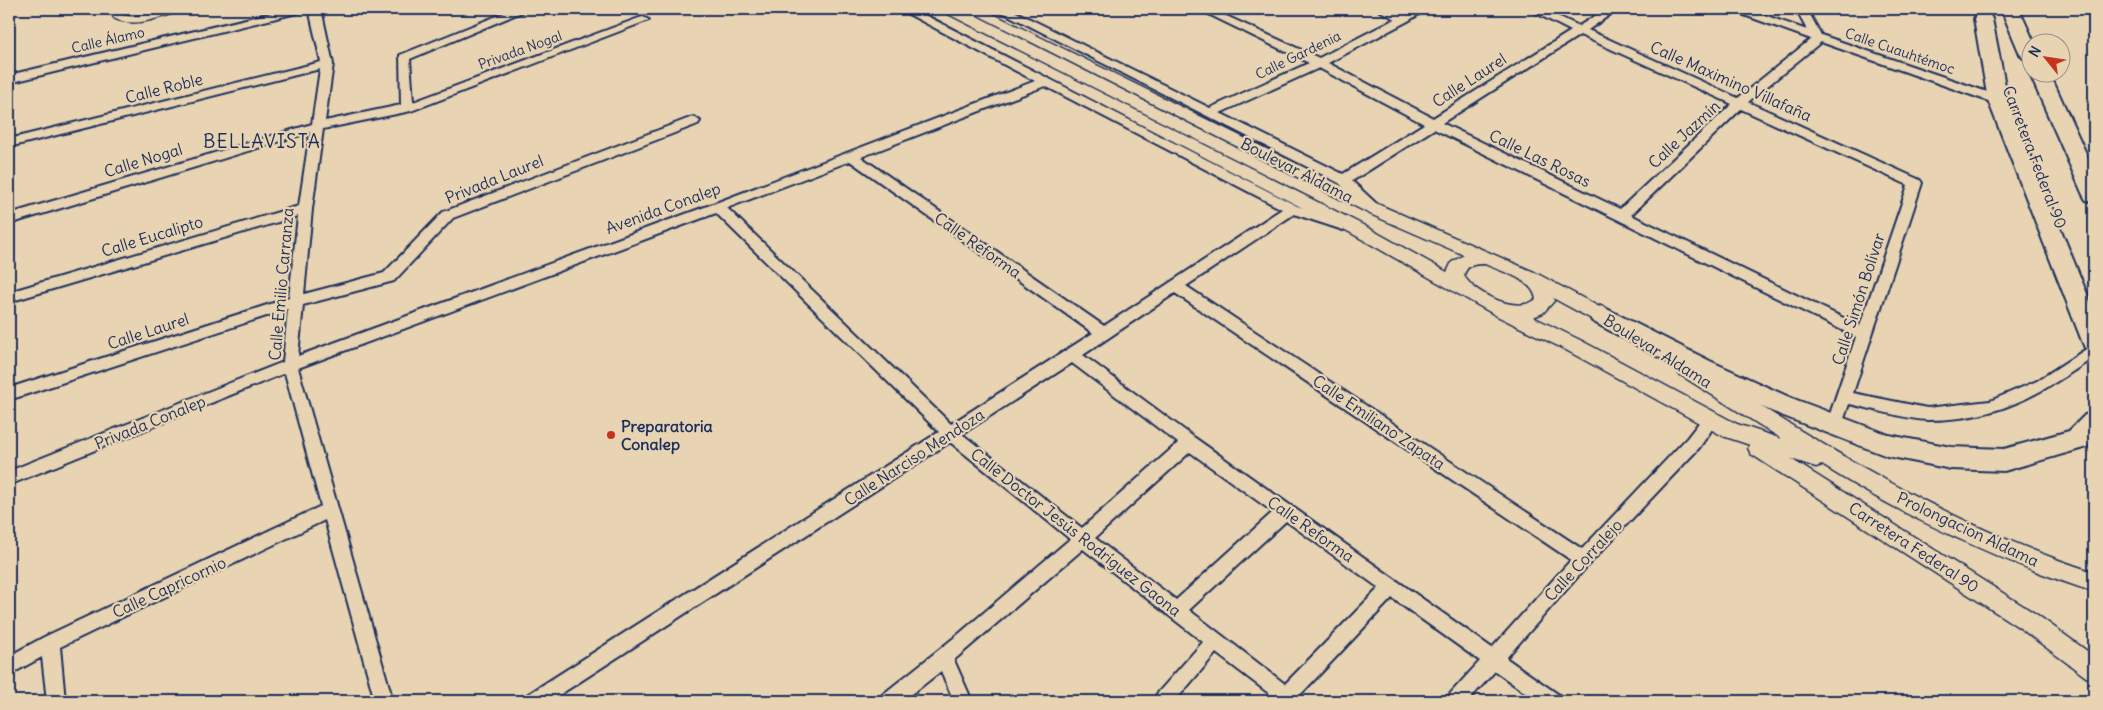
<svg xmlns="http://www.w3.org/2000/svg" width="2103" height="710" viewBox="0 0 2103 710" font-family="Delius,sans-serif">
<style>
.lines{fill:none;stroke-linecap:round;stroke-linejoin:round}
.service-casing{stroke:#1b2f5e;stroke-width:9}
.minor-casing{stroke:#1b2f5e;stroke-width:4}
.tertiary-casing{stroke:#1b2f5e;stroke-width:3}
.trunk-casing{stroke:#1b2f5e;stroke-width:4}
.service{stroke:#e8d4b2;stroke-width:6}
.minor{fill:#e8d4b2;fill-rule:evenodd}
.tertiary{fill:#e8d4b2;fill-rule:evenodd}
.trunk{fill:#e8d4b2;fill-rule:evenodd}
.poi-dot{fill:#c8321e;stroke:#e8d4b2;stroke-width:2}
.labels{text-anchor:middle;dominant-baseline:central;stroke-width:4.5;stroke-linejoin:round;paint-order:stroke}
.far-street-label{font-size:14px;fill:#1b2f5e;stroke:#e8d4b2}
.street-label{font-size:16px;fill:#1b2f5e;stroke:#e8d4b2}
.poi-label{font-size:16px;font-weight:bold;fill:#1b2f5e;stroke:#e8d4b2;text-anchor:start}
.quarter-label{font-size:19px;letter-spacing:1px;fill:#1b2f5e;stroke:#e8d4b2}
</style>
<rect width="100%" height="100%" fill="#e8d4b2"/>
<filter id="ink" filterUnits="userSpaceOnUse"><feTurbulence type="fractalNoise" baseFrequency=".02" numOctaves="2"/><feDisplacementMap in="SourceGraphic" scale="10" xChannelSelector="R" yChannelSelector="G"/><feConvolveMatrix kernelMatrix="1 2 1 2 8 2 1 2 1" color-interpolation-filters="sRGB"/></filter>
<g filter="url(#ink)">
<g class="lines">
<g class="service-casing">
<path id="service" d="M116,9V16C136,25 159,14 179,9"/>
</g>
<g class="minor-casing">
<path id="minor" d="M288,9H307L301,12L9,83V75Z
M309,9H321L333,64L325,121L401,105L400,55L514,9H529L410,59L413,102L639,18L643,17L649,20L411,111L323,129L312,209L304,294L384,273L443,212L690,118L694,117L700,121L698,124L453,218L394,281L303,305L298,356L713,204L1035,81L899,9H913L1297,206L1348,222L1350,225L1343,230L1294,214L1186,286L1582,549L1687,438L1705,415L1711,413L1717,415L1719,419L1699,448L1589,564L1506,658L1559,695L1561,701H1537L1495,671L1468,701H1447L1449,695L1480,661L1392,598L1300,695L1302,701H1279L1216,653L1175,701H1154L1156,695L1203,642L1083,549L954,660L972,701H954L941,671L903,701H880L882,695L960,633L1070,539L950,442L550,701H525L527,695L939,432L716,213L298,368L393,701H375L325,520L60,647L65,701H47L42,657L9,675V656L44,637L321,506L285,373L9,485V471L283,362L288,309L9,400V388L289,298L298,216L9,302V292L299,206L310,132L9,224V214L312,124L320,69L9,147V139L321,62ZM1045,86L1282,209L1104,326L861,157ZM850,161L1093,333L951,424L727,208ZM1175,293L1571,560L1492,648L1195,438L1083,355ZM1072,363L1178,443L1082,528L962,434ZM1190,452L1273,512L1176,600L1095,538ZM1286,521L1379,588L1285,684L1189,610Z
M996,9H1010L1210,108L1309,63L1198,9H1211L1319,58L1395,19L1377,9H1391L1403,14L1414,9H1427L1408,21L1328,63L1433,118L1571,31L1528,9H1542L1579,26L1606,9H1618L1588,30L1738,98L1811,39L1733,11L1732,9H1747L1807,30L1796,9H1807L1821,35L2002,97L2004,100L2002,103H1994L1821,42L1748,102L1920,180L1922,183L1853,393L1927,408L1990,401L2037,381L2094,344V357C2039,395 1998,420 1928,420C1908,420 1870,408 1849,404L1840,430L1834,432L1828,430L1826,426L1856,337L1434,129L1352,181L1382,209L1375,213L1370,212L1339,183ZM1580,35L1732,104L1620,209L1442,123ZM1319,68L1424,124L1343,174L1220,113ZM1741,109L1908,185L1860,326L1631,215Z"/>
</g>
<g class="tertiary-casing">
<path id="tertiary" d="M918,9H935L1363,225L1447,272L1452,262L1464,255L1370,214L966,9H983L1382,206L1534,272L1620,318L1623,323L1620,328L1614,330L1608,328L1553,298L1554,301L1543,313L1533,317L1580,340L1737,424L1782,439L1679,374L1677,369L1679,364L1686,362L1693,364C1821,444 1949,526 2094,572V592C2002,562 1904,517 1822,465L1816,467L1791,459L2036,614L2094,656V680L2086,677L2020,628L1751,454L1748,448L1750,445L1723,436L1566,350L1497,316L1351,233ZM1485,264C1502,272 1532,278 1536,299C1518,315 1475,294 1464,276C1466,265 1474,264 1485,264Z"/>
</g>
<g class="trunk-casing">
<path id="trunk" d="M2001,9H2019L2034,42H2030V60L2023,58L2020,54Z
M1983,13L1990,15L1992,19L2008,100L2094,311V350L2085,348L2082,341L1988,100L1974,19L1976,15Z
M2030,70V72H2049L2094,171V202L2086,200L2083,195L2029,72Z
M1601,306L1710,361L1789,397L1889,435L1951,447L2004,449L2069,431L2085,415L2094,412V439L2087,447L2004,471L1951,469L1887,456L1771,411L1692,375L1592,321L1589,315L1592,309Z"/>
</g>
<use href="#service" class="service"/>
<use href="#minor" class="minor"/>
<use href="#tertiary" class="tertiary"/>
<use href="#trunk" class="trunk"/>
</g>
</g>
<circle class="poi-dot" cx="611" cy="435" r="5"/>
<g class="labels">
<g class="far-street-label">
<text transform="translate(108 40) rotate(-13)">Calle Álamo</text>
<text transform="translate(520 50) rotate(-20)">Privada Nogal</text>
<text transform="translate(1900 51) rotate(19)">Calle Cuauhtémoc</text>
<text transform="translate(1298 55) rotate(-26)">Calle Gardenia</text>
</g>
<g class="street-label">
<text transform="translate(1469 80) rotate(-33)">Calle Laurel</text>
<text transform="translate(1731 81) rotate(24)">Calle Maximino Villafaña</text>
<text transform="translate(164 88) rotate(-14)">Calle Roble</text>
<text transform="translate(1684 134) rotate(-43)">Calle Jazmín</text>
<text transform="translate(2035 157) rotate(69)">Carretera Federal 90</text>
<text transform="translate(1540 158) rotate(26)">Calle Las Rosas</text>
<text transform="translate(143 160) rotate(-17)">Calle Nogal</text>
<text transform="translate(1297 170) rotate(27)">Boulevar Aldama</text>
<text transform="translate(494 179) rotate(-22)">Privada Laurel</text>
<text transform="translate(663 208) rotate(-20)">Avenida Conalep</text>
<text transform="translate(152 236) rotate(-17)">Calle Eucalipto</text>
<text transform="translate(978 245) rotate(35)">Calle Reforma</text>
<text transform="translate(281 284) rotate(-85)">Calle Emilio Carranza</text>
<text transform="translate(1858 299) rotate(-72)">Calle Simón Bolívar</text>
<text transform="translate(148 331) rotate(-18)">Calle Laurel</text>
<text transform="translate(1658 351) rotate(32)">Boulevar Aldama</text>
<text transform="translate(150 422) rotate(-22)">Privada Conalep</text>
<text transform="translate(1379 422) rotate(34)">Calle Emiliano Zapata</text>
<text transform="translate(914 457) rotate(-33)">Calle Narciso Mendoza</text>
<text transform="translate(1311 529) rotate(35)">Calle Reforma</text>
<text transform="translate(1968 529) rotate(25)">Prolongacion Aldama</text>
<text transform="translate(1076 532) rotate(38)">Calle Doctor Jesús Rodríguez Gaona</text>
<text transform="translate(1914 547) rotate(33)">Carretera Federal 90</text>
<text transform="translate(1583 560) rotate(-47)">Calle Corralejo</text>
<text transform="translate(169 587) rotate(-25)">Calle Capricornio</text>
</g>
<g class="poi-label">
<text x="621" y="426">Preparatoria<tspan x="621" dy="18">Conalep</tspan></text>
</g>
<g class="quarter-label">
<text x="262" y="141">BELLAVISTA</text>
</g>
</g>
<rect width="2103" height="710" fill="none" stroke="#e8d4b2" stroke-width="30"/>
<rect x="15" y="15" width="2073" height="680" fill="none" stroke="#1b2f5e" stroke-width="2" filter="url(#ink)"/>
<g transform="translate(2046 58) rotate(300)"><circle r="24" fill="#e8d4b2" stroke="#969290"/>
<path d="M0-4L9 19L0 12L-9 19Z" fill="#c8321e"/>
<text y="-8" font-size="14" font-weight="bold" text-anchor="middle" fill="#1b2f5e">N</text>
</g>
</svg>
